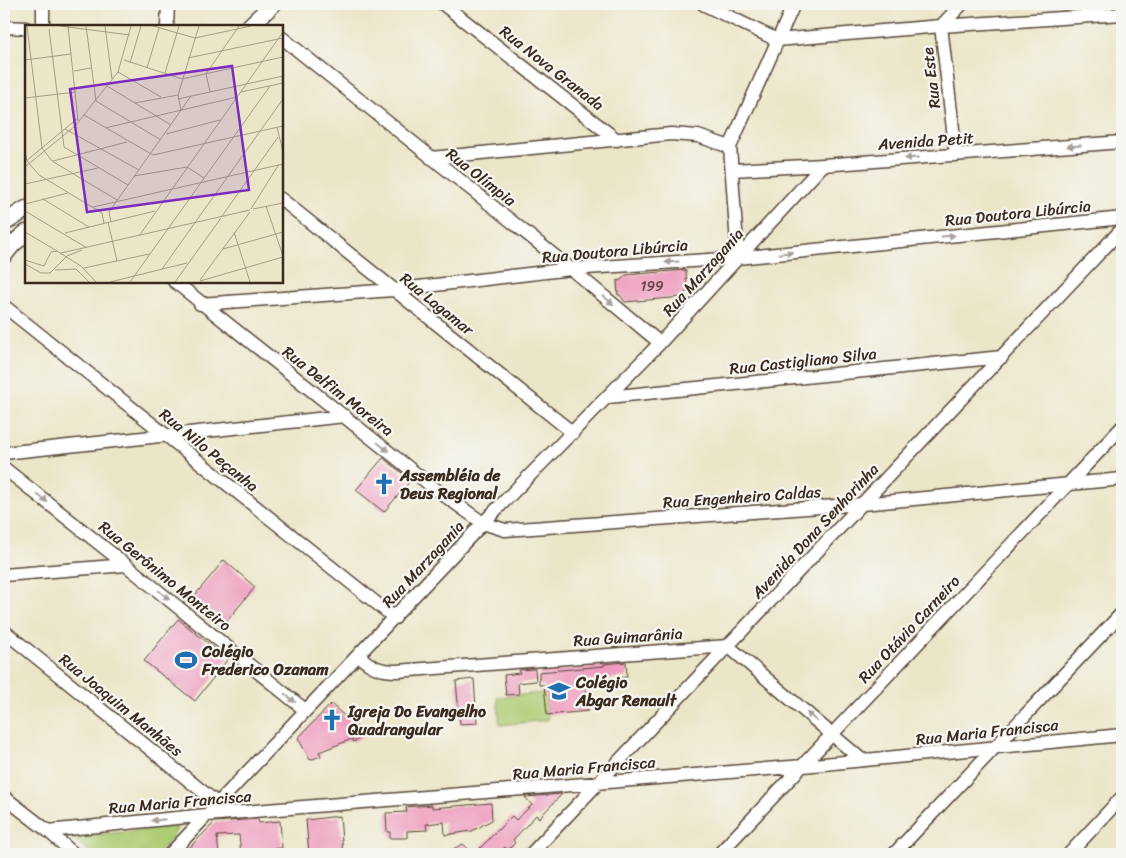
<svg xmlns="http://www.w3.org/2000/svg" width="1126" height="858" viewBox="0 0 1126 858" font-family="Sriracha,sans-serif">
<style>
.green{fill:#adcc73;stroke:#747b48}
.building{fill:#ee9bbd}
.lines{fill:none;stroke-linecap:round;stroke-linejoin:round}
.minor-casing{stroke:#564638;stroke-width:15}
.tertiary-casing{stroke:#564638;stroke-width:19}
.minor{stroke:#fff;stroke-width:12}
.tertiary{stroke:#fff;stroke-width:16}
.oneway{fill:#a79f9a}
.labels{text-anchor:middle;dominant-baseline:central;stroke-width:4.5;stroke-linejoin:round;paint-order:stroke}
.number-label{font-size:14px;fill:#684646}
.street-label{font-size:16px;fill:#3b2a1e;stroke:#f6f6f2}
.poi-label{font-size:16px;font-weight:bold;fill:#3b2a1e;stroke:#f6f6f2;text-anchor:start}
.inset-road{fill:none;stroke:#a59b85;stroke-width:1}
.view{fill:#7b2cbf;fill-opacity:0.15;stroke:#7b2cbf;stroke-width:2.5}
.inset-edge{fill:none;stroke:#3b2a1e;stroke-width:2.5}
</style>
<rect width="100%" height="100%" fill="#f6f6f2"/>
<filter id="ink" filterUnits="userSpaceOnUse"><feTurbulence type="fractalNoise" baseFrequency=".02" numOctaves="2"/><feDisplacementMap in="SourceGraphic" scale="10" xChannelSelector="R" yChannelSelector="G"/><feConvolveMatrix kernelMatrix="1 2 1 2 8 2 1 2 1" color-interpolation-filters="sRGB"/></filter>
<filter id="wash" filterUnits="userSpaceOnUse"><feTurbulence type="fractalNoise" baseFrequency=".0096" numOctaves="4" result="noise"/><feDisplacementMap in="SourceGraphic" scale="20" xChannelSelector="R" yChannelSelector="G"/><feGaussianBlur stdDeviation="1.12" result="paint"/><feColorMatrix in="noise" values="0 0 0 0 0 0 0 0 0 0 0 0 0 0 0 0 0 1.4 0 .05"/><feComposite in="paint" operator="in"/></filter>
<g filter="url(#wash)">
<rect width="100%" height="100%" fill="#ece6c9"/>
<path class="green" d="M545,693L548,720L500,725L497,697Z
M178,826L172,838L157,854H92L71,837L134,831L136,829L138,831Z"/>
<g id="blocks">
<path class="building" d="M684,270L686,271L687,291L683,297L625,302L620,295H618L617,281L621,280L626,275Z
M383,458L411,480L384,512L356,490Z
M224,560L255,587L222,627L191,600Z
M178,619L228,659L195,701L144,661Z
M626,662L627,677L585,681L588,711L547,715L544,685H539V672L604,666V664Z
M535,669L536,681L518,683L519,694L506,695L504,675L520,673L519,670Z
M474,679L477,723L460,724L456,681Z
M331,704L366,735L353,742L352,739L319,752L321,756L310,760L298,738Z
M562,794L539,818L536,815L513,840L515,843L508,850L505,847L498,854H443L463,844L474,854L512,816L516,820L532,805L525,797Z
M491,803L492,820L472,831L445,835L444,822L426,824L427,830L407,831V838H390V832H387L386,813L407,812L406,807L432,805V808Z
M340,816L343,854H309L306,820Z
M258,819L259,823L280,821L282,848L261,850L262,854H241L239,835L217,836L219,854H183L215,822Z"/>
</g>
</g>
<g filter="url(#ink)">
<use href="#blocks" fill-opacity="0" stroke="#564638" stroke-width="1"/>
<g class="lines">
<g class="minor-casing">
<path id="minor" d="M443,4L617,140
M703,4L777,40L941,26L1122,14
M43,26V4
M167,26L168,4
M4,27L26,28
M281,37L571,269L660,343
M956,155L941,26L962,4
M431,158L671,134L698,136L730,147
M732,170L823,165L1122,142
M281,199L573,433
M738,258L730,147L794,4
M174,281L434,488L483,523L505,530L862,504L1122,479
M200,304L393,290L571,269L738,258L1122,218
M4,306L395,618
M608,397L1002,357
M4,453L345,416
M4,468L126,565L305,710
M4,575L126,565
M4,631L218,804
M359,656C371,667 380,671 397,671L728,646L862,760
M4,797L48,831L74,854
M48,831L206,815L803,766L1122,735
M170,854L483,523L660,343L823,165
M531,854L1122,229
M719,854L1122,427
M894,854L1122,613
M1069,854L1122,797"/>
</g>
<g class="tertiary-casing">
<path id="tertiary" d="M250,26L273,4
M4,223L26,209
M4,255L13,244L26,233"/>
</g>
<use href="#minor" class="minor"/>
<use href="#tertiary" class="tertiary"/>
</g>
<defs><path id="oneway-solid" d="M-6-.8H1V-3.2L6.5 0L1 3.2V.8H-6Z" transform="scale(1.25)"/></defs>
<g class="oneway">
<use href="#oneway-solid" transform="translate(1074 146) rotate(176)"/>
<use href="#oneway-solid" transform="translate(912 158) rotate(176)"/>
<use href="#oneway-solid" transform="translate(948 236) rotate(-6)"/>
<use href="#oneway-solid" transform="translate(786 253) rotate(-6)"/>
<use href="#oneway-solid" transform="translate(672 262) rotate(176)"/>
<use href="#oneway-solid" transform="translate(608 300) rotate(40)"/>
<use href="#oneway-solid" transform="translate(383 447) rotate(39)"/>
<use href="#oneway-solid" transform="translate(42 498) rotate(38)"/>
<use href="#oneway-solid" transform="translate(164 595) rotate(39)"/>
<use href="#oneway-solid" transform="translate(290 698) rotate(39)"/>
<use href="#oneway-solid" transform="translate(812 717) rotate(-139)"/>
<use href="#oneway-solid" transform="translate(158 820) rotate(174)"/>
</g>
</g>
<defs>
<g id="church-bare" transform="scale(1.725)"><path d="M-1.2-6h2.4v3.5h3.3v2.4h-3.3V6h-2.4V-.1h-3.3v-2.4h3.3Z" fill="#1f6fb2" stroke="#f6f6f2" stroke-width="2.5" paint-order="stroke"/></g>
<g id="stadium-bare" transform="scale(1.725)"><path d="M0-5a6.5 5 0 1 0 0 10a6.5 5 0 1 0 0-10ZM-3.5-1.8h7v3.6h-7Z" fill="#1f6fb2" stroke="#f6f6f2" stroke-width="2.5" paint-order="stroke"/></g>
<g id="school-bare" transform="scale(1.725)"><path d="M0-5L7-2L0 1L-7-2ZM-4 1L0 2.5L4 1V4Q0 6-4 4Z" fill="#1f6fb2" stroke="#f6f6f2" stroke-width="2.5" paint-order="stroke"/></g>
</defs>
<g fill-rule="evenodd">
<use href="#church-bare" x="384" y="484"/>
<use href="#stadium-bare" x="186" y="660"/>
<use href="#school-bare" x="559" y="691"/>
<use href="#church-bare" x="332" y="720"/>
</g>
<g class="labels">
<g class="number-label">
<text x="652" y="286">199</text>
</g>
<g class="street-label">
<text transform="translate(552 68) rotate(38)">Rua Nova Granada</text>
<text transform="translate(931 78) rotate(-97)">Rua Este</text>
<text transform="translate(926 141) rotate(-4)">Avenida Petit</text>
<text transform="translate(481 177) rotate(38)">Rua Olímpia</text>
<text transform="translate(1018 213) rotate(-6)">Rua Doutora Libúrcia</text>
<text transform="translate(615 251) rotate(-5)">Rua Doutora Libúrcia</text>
<text transform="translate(703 272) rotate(-48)">Rua Marzagania</text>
<text transform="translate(437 304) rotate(39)">Rua Lagamar</text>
<text transform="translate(803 361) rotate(-6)">Rua Castigliano Silva</text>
<text transform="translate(338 391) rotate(38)">Rua Delfim Moreira</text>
<text transform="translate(209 450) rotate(39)">Rua Nilo Peçanha</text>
<text transform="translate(742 497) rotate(-4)">Rua Engenheiro Caldas</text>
<text transform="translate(815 531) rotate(-47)">Avenida Dona Senhorinha</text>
<text transform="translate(423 564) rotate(-47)">Rua Marzagania</text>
<text transform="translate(165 576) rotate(39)">Rua Gerônimo Monteiro</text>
<text transform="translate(909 629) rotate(-47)">Rua Otávio Carneiro</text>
<text transform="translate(628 637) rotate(-4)">Rua Guimarânia</text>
<text transform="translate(121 705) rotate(39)">Rua Joaquim Manhães</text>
<text transform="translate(987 732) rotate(-6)">Rua Maria Francisca</text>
<text transform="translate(584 768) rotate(-5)">Rua Maria Francisca</text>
<text transform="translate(180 802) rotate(-5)">Rua Maria Francisca</text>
</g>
<g class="poi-label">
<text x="400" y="475">Assembléia de<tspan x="400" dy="18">Deus Regional</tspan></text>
<text x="202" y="651">Colégio<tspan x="202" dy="18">Frederico Ozanam</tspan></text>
<text x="576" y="682">Colégio<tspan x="576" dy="18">Abgar Renault</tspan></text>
<text x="348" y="711">Igreja Do Evangelho<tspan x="348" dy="18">Quadrangular</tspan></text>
</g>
</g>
<g transform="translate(25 25)">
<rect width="258" height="258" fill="#ece6c9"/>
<path class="inset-road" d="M2,1L17,123L27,136L92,175M35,1L105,10M43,1L53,96M61,1L71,76L136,115M80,1L87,54M128,1L170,13L226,1M24,4L39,122L103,160M163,33L258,13M0,35L46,29M99,35L157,54L258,32M105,38L116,1M122,43L134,3M49,46L66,43M93,47L136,72M140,48L154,1M82,61L146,100M185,67L181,49L214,1M216,67L258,58M0,73L51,67M153,74L258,51M110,78L153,70M156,85L153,70L174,1M59,90L128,130L258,101M252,102L258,127M80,103L212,72M40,104L114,145M141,109L195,95M0,127L2,136L14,150L77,188L79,198M28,136L102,117M0,137L53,93M0,142L50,101L93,47L106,1M109,151L162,142L179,153M0,159L73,143M18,174L64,202M0,179L43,168M241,181L258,231M68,182L258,139M226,184L254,139M228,184L258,178M0,186L62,223M197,191L253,112M83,197L92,236M86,197L84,187L166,71M0,207L27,223M209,207L225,257M40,208L130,186M114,211L258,7M27,223L56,241L71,257M198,224L258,207M36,228L225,185M42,231L57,225M0,235L19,241M0,239L16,248H25L42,231M19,241L26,227L32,226M59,243L124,229M137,244L258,74M30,245L51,244L64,257M175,255L225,187M175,256L258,232M85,257L162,238M105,257L245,61M150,257L196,193"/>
<path class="view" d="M207,41L224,165L62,187L45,64Z"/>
<rect width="258" height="258" class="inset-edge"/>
</g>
<rect width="1126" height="858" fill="none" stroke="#f6f6f2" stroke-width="20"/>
</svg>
